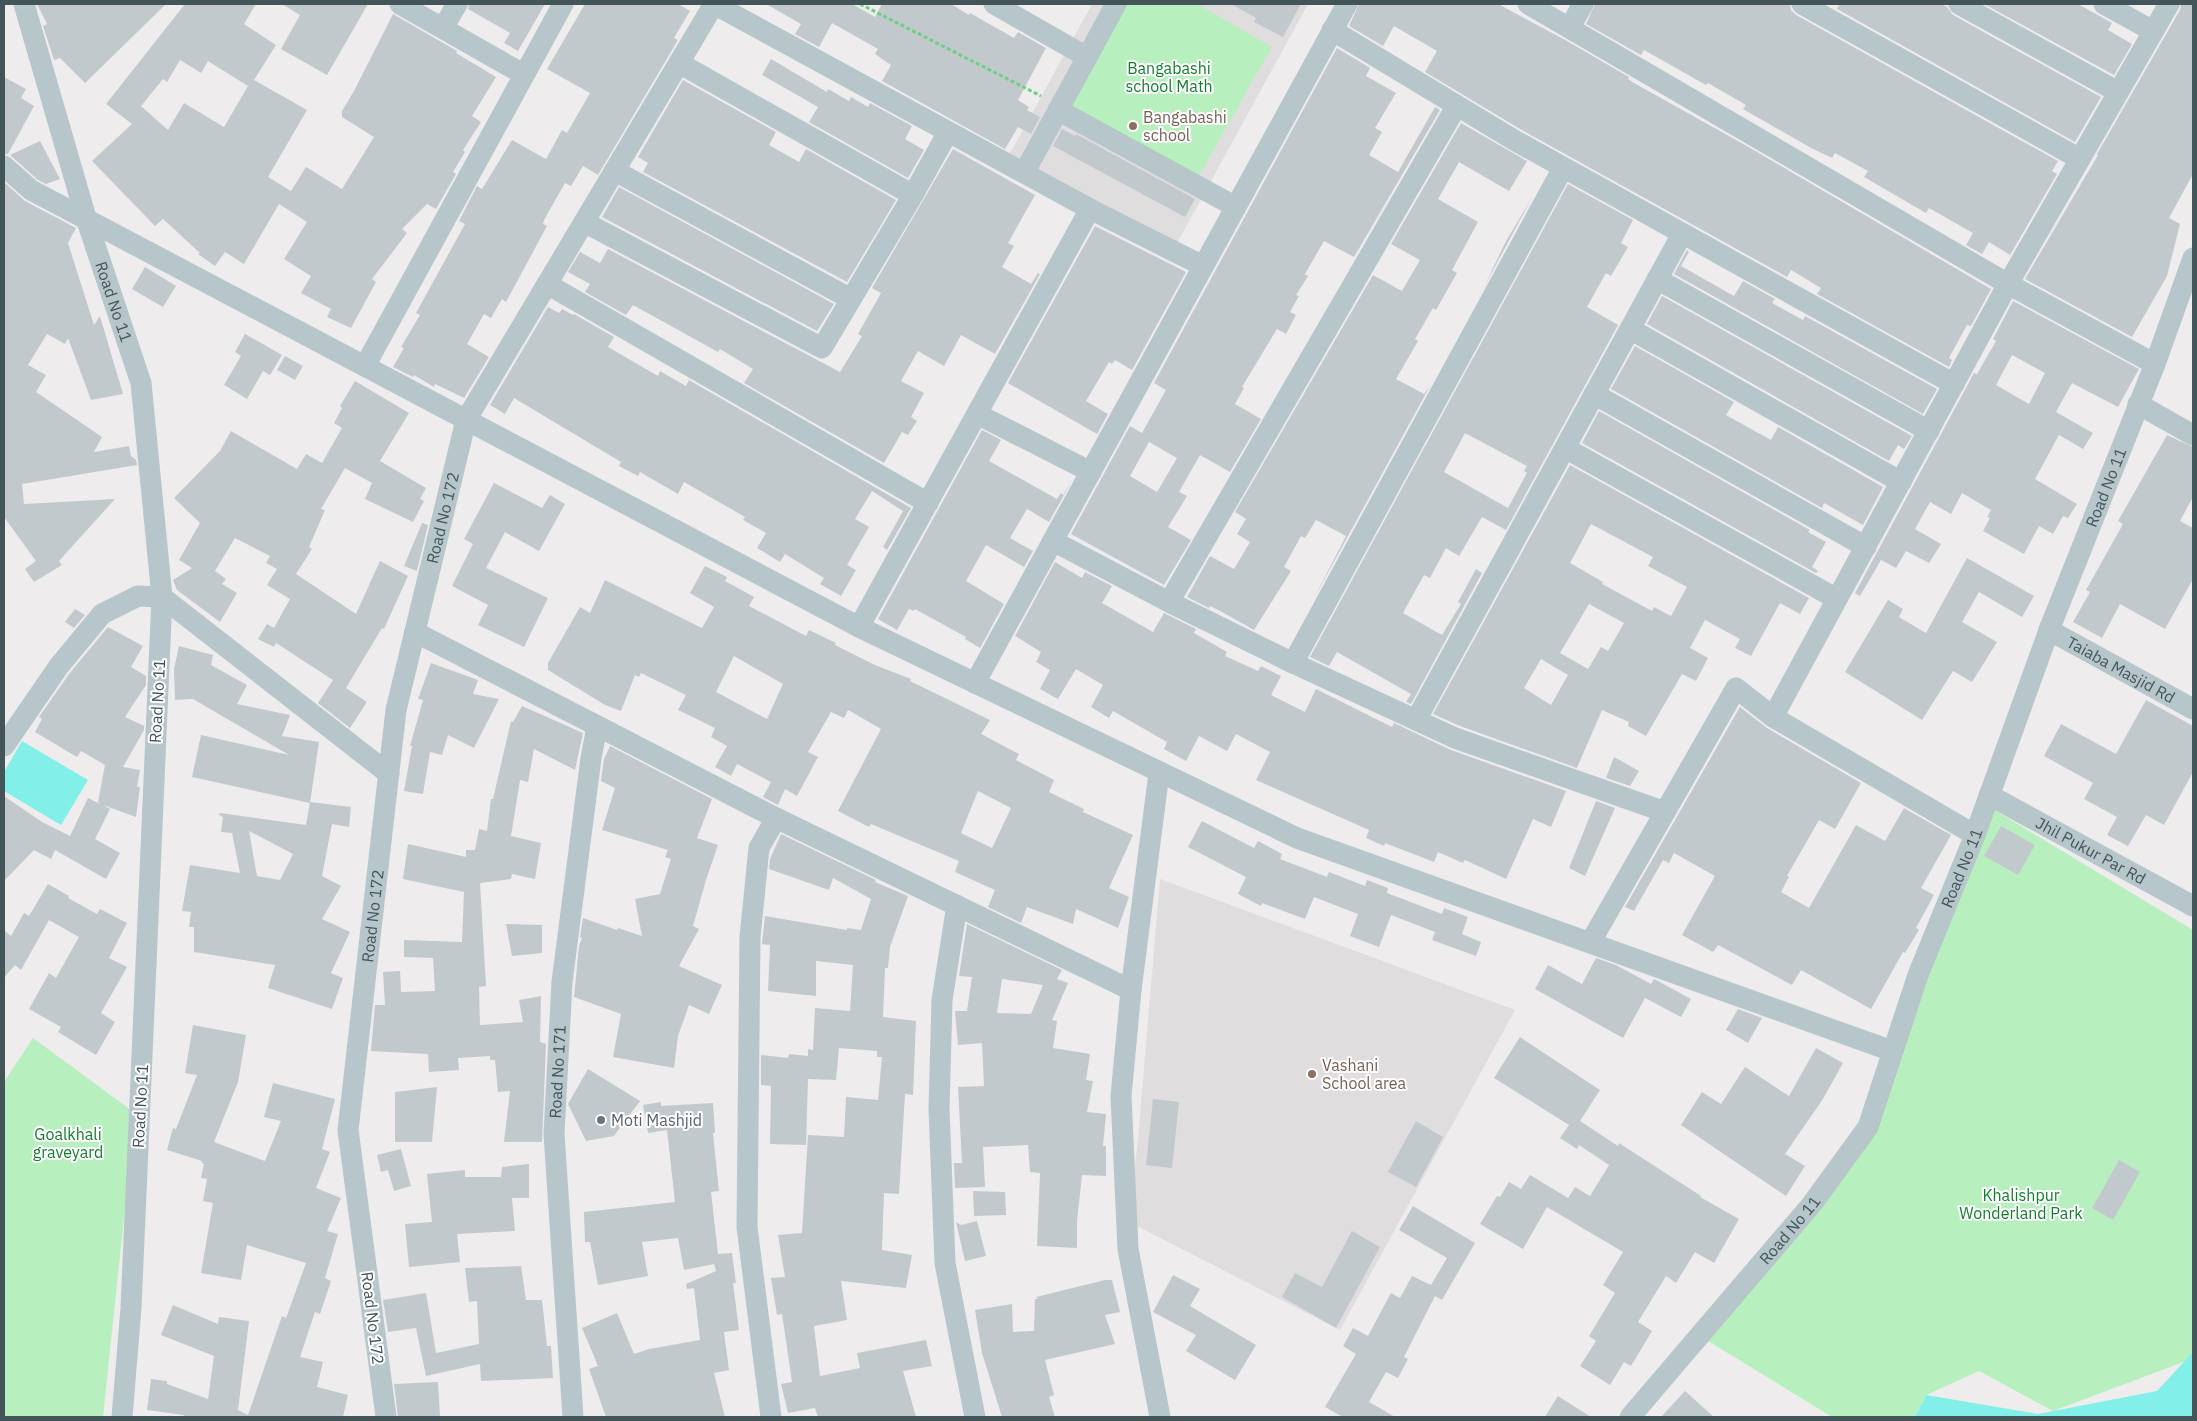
<svg xmlns="http://www.w3.org/2000/svg" width="2197" height="1421" viewBox="0 0 2197 1421" font-family="'IBM Plex Sans',sans-serif">
<style>
.education{fill:#e0dddf}
.green{fill:#b7f0be}
.water{fill:#82efe9}
.building{fill:#c2c9cc;fill-rule:evenodd}
.lines{fill:none;stroke-linecap:round;stroke-linejoin:round}
.path{stroke:#6ecf85;stroke-width:3;stroke-dasharray:4 2.5;stroke-linecap:butt}
.minor{stroke:#b6c6ca;stroke-width:21}
.education-dot{fill:#8d6e63;stroke:#fff;stroke-width:2}
.worship-dot{fill:#6b7280;stroke:#fff;stroke-width:2}
.labels{text-anchor:middle;dominant-baseline:central;stroke-width:4;stroke-linejoin:round;paint-order:stroke}
.park-label{font-size:16px;fill:#127e2c;stroke:#fff}
.education-label{font-size:16px;fill:#785e54;stroke:#fff;text-anchor:start}
.street-label{font-size:16px;fill:#44555a;stroke:#fff}
.worship-label{font-size:16px;fill:#5b616d;stroke:#fff;text-anchor:start}
</style>
<rect width="100%" height="100%" fill="#efeced"/>
<path class="education" d="M1092,4H1308L1176,245L1008,157Z
M1160,879L1515,1010L1340,1330L1129,1222L1138,1139Z"/>
<path class="green" d="M1125,4H1197L1272,47L1197,179L1068,105Z
M1986,805L2193,930V1352L2186,1361L2053,1411L1979,1371L1926,1395L1915,1417H1832L1700,1336L1868,1127Z
M33,1038L135,1113L103,1417H4V1082Z"/>
<path class="water" d="M22,741L88,780L61,825L4,791V772Z
M2193,1352V1417H1915L1926,1395L2038,1414L2157,1391Z"/>
<path class="building" d="M37,4H166L85,83L60,58L54,60L43,26L47,24Z
M185,4H256L244,24L276,45L254,80L307,110L268,177L291,191L306,167L342,189L374,137L342,117V111L354,91L393,14L457,51L456,53L496,77L472,116L481,122L463,150L465,152L453,172L456,174L436,209L427,204L402,229L407,233L372,279L376,282L351,328L327,317L331,309L301,293L311,276L284,259L307,222L279,204L244,264L225,252L215,266L198,254L200,253L163,219L155,226L92,161L132,124L106,104ZM180,60L201,73L208,61L248,86L224,127L184,103L168,130L141,106L163,79L167,82Z
M282,4H368L327,75L281,49L300,15Z
M469,4H545L518,51L504,43L510,33L468,9Z
M585,4H678L690,11L674,38L678,40L598,175L583,166L571,186L565,183L544,220L543,224L547,226L506,302L502,299L491,318L484,314L467,344L489,357L464,398L435,384L434,387L414,375L413,377L393,367L404,348L401,347L420,315L416,313L465,224L459,221L477,186L482,189L512,140L546,159L562,130L567,133L590,93L547,69Z
M766,4H852L875,17L882,4H951L969,15L970,13L1014,38L1018,32L1046,48L1018,100L1029,107L1027,110L1040,117L1031,134L1018,127L1005,149L882,81L891,65L875,54L878,49L832,23L819,47L795,34L801,24Z
M1231,4H1301L1283,37L1254,22L1256,18Z
M1359,4H1498L1567,41L1629,77L1628,79L1634,83L1745,145L1991,289L1971,326L1967,325L1949,358L1952,360L1949,367L1817,294L1821,288L1791,270L1787,277L1520,129L1425,72L1437,51L1394,26L1383,46L1349,26Z
M1595,4H1790L1791,10L1796,15L2058,161L2052,171L2057,174L2010,255L1989,242L1982,254L1966,245L1973,233L1929,208L1926,213L1864,177L1868,171L1835,153L1832,158L1811,148L1743,109L1746,105L1708,83L1706,85L1644,50L1641,55L1586,24Z
M1840,4H1941L1947,7L1953,15L2101,97L2075,142L1837,9Z
M1984,4H2078L2112,23L2108,30L2132,44L2114,75Z
M2181,4H2193V174L2169,218L2180,224L2167,276L2132,337L2025,279L2098,155L2097,154L2180,10Z
M1337,48L1370,68L1366,76L1396,93L1375,128L1382,132L1369,155L1398,172L1435,107L1440,110L1354,257L1324,241L1305,274L1308,276L1296,295L1299,296L1290,312L1296,315L1286,334L1277,329L1242,387L1244,388L1235,404L1261,419L1230,472L1200,455L1179,492L1187,496L1168,527L1191,540L1164,585L1071,534L1130,426L1142,433L1166,390L1154,383ZM1149,442L1177,458L1157,492L1130,476Z
M771,59L827,92L828,89L849,101L851,97L868,107L870,103L912,126L905,139L924,150L908,178L809,122L818,107L762,75Z
M4,77L26,89L21,98L34,106L8,154H4Z
M683,80L776,132L769,145L799,162L806,149L896,200L847,282L643,172L648,163L638,157Z
M1461,123L1527,161L1509,191L1459,162L1438,199L1478,222L1452,270L1457,273L1436,310L1433,308L1415,339L1418,341L1396,379L1424,394L1430,386L1313,600L1346,536L1316,520L1305,538L1301,536L1284,567L1291,571L1254,630L1222,612L1210,606L1209,608L1187,597L1210,556L1234,569L1250,542L1237,534L1246,519L1235,512L1373,275L1402,291L1420,260L1391,244Z
M1062,129L1075,136L1076,134L1195,199L1185,217L1053,146Z
M40,141L60,179L46,184L38,180L10,155Z
M953,149L1035,195L1008,243L1014,246L1002,267L1031,284L1038,273L1040,274L995,354L961,335L944,366L918,351L901,381L924,393L911,417L917,421L908,435L902,432L884,463L744,383L753,369L720,349L718,352L633,305L626,315L585,292L590,284L568,272L580,252L600,263L608,249L840,372L862,336L858,334L881,293L872,288Z
M4,182L25,201L76,228L68,243L94,325L100,316L123,394L91,400L68,338L65,344L47,334L28,365L46,375L36,392L102,437L94,452L129,446L131,456L136,460L137,465L22,484L24,504L115,499L59,561L62,565L34,582L25,569L36,561L4,517Z
M1568,184L1633,220L1621,243L1628,247L1611,276L1606,273L1587,307L1618,325L1506,530L1482,517L1459,556L1446,548L1430,578L1424,575L1403,613L1442,635L1461,604L1458,602L1476,569L1482,573L1411,704L1406,702L1411,694L1337,652L1329,666L1310,657ZM1465,433L1527,466L1524,471L1527,473L1508,508L1444,472Z
M619,187L834,304L817,331L602,217Z
M1534,194L1484,287L1505,243Z
M1095,226L1186,272L1132,370L1115,360L1112,364L1109,362L1086,401L1108,414L1097,434L1008,383Z
M1687,250L1689,252L1681,266L1734,296L1743,281L1775,299L1772,303L1803,320L1805,316L1937,389L1923,414L1674,274Z
M145,267L176,286L163,307L132,289Z
M1662,296L1912,436L1904,449L1898,445L1889,461L1647,324Z
M2013,301L2139,369L2118,407L2072,383L2056,412L2093,433L2083,449L2059,435L2035,479L2077,504L2068,518L2063,516L2053,534L2039,526L2024,554L1983,531L1990,518L1987,517L1991,510L1962,493L1951,514L1930,502L1915,529L1941,544L1929,563L1906,551L1896,568L1881,560L1860,596L1855,593L1974,373L1977,374L1996,341L1993,339ZM2012,355L2045,373L2029,404L1996,385Z
M548,307L559,313L562,309L573,315L574,314L614,337L608,347L658,376L660,371L686,386L689,380L911,508L887,550L883,547L903,511L872,491L855,519L869,527L847,565L856,570L841,596L820,584L824,578L785,554L780,562L757,548L766,533L743,520L745,517L684,482L678,494L640,472L638,476L619,466L621,462L514,398L505,414L490,405Z
M245,334L282,355L270,375L263,371L247,399L224,385L241,356L235,352Z
M1635,346L1734,402L1726,415L1771,440L1778,427L1883,487L1863,525L1824,503L1822,508L1611,389Z
M285,356L303,366L295,380L277,370Z
M355,381L409,413L380,461L426,488L420,499L424,501L413,522L365,499L372,483L345,468L321,509L325,510L309,547L312,549L296,574L356,614L380,561L408,576L384,629L382,628L346,688L367,702L350,728L318,703L333,680L276,643L274,647L258,639L267,624L274,628L290,599L267,585L277,569L266,563L270,556L235,538L215,571L226,579L222,584L237,593L220,622L177,590L173,580L192,568L179,560L200,523L174,498L220,451L231,431L297,469L306,454L322,463L342,428L334,423L342,408L340,406Z
M1599,411L1810,530L1808,532L1826,542L1812,567L1818,571L1816,573L1582,443Z
M982,430L1001,440L989,461L1057,499L1061,493L1063,495L1074,477L1049,522L1027,509L1010,538L1033,551L1024,567L986,545L966,581L1004,604L1005,602L980,648L965,639L966,637L915,609L914,611L909,609L897,630L878,619Z
M2167,435L2193,447V497L2180,521L2193,528V579L2165,629L2120,604L2102,638L2073,622L2090,592L2086,590L2123,524L2118,521Z
M1570,465L1809,598L1800,614L1780,603L1751,656L1735,648L1740,639L1705,620L1690,648L1708,658L1696,681L1682,674L1646,736L1628,726L1629,722L1602,710L1577,768L1460,726L1433,714ZM1591,524L1653,557L1648,566L1687,587L1671,616L1654,607L1652,611L1602,584L1603,582L1570,563ZM1589,604L1624,623L1608,651L1601,647L1588,669L1560,653ZM1541,659L1568,675L1551,705L1524,688Z
M494,483L542,508L550,495L565,504L539,551L505,532L486,568L548,598L524,647L478,625L488,605L452,586L473,544L464,539Z
M422,523L428,525L417,571L404,566Z
M1967,558L2034,596L2022,617L1979,592L1962,622L1997,642L1972,682L1953,671L1922,720L1845,672L1888,600L1903,609L1899,617L1926,633Z
M1055,562L1082,578L1085,572L1112,586L1102,603L1153,632L1164,613L1196,629L1194,633L1227,652L1225,656L1258,671L1261,666L1281,676L1271,695L1305,712L1316,689L1392,727L1394,723L1451,750L1566,791L1551,827L1533,819L1506,879L1465,860L1463,863L1438,852L1434,862L1385,843L1384,846L1366,838L1369,830L1256,780L1270,752L1236,734L1227,751L1199,736L1186,761L1164,749L1167,742L1113,711L1109,718L1091,707L1103,685L1076,669L1058,699L1040,689L1050,670L1036,662L1041,652L1015,636Z
M705,566L727,577L725,581L754,597L749,606L806,636L809,630L836,643L835,645L875,665L911,679L910,681L990,720L981,734L1019,754L1016,760L1054,780L1049,792L1084,809L1083,812L1133,835L1109,888L1129,897L1118,928L1076,909L1073,924L1027,907L1021,923L988,907L995,890L955,872L959,861L871,824L869,827L838,811L881,729L848,710L844,718L831,712L808,752L818,757L797,796L785,789L778,805L763,797L771,782L737,764L731,776L715,767L727,746L711,737L715,728L678,710L686,695L641,673L639,677L635,675L621,711L605,705L548,670V663L580,607L590,613L605,580L702,628L714,607L690,593ZM734,656L783,684L767,719L716,692ZM978,791L1011,808L992,848L961,833Z
M75,609L85,615L74,628L65,622Z
M108,627L143,646L131,667L146,676V685L125,717L144,726V730L123,767L140,770L137,787H140L136,817L103,805L110,809L95,839L120,853L106,879L55,850L51,859L34,850L4,881V796L42,822L70,836L88,798L100,804L98,802L105,765L81,751L77,757L35,732L42,719L39,717L69,674Z
M179,646L213,655L211,665L247,685L237,704L290,715L282,736L319,742L310,803L192,777L201,735L289,755L193,699L175,700L174,669Z
M431,663L478,680L473,694L499,699L474,748L448,735L442,755L430,752L423,794L404,791L412,746H410L423,700L418,699Z
M2146,700L2193,726V772L2164,825L2146,815L2128,846L2107,835L2117,817L2084,799L2093,783L2044,756L2061,724L2116,754Z
M522,706L583,733L575,770L534,749L528,782L520,780L511,836L541,843L535,879L512,874L511,879L480,883L486,986L479,987L480,1025L523,1022L519,1000L541,996L540,1042L546,1044L542,1142H504L510,1091L498,1092L495,1060H490V1056L458,1058L459,1070L429,1072L428,1054L371,1051L375,1005H385L383,972L400,971L401,992L435,991L433,958L404,957V940L462,942L464,892L403,879L408,844L466,857V850H475L479,829L487,831L491,799H493L511,721L513,722Z
M1740,707L1767,728L1861,783L1835,829L1819,820L1787,876L1789,877L1781,892L1809,908L1856,825L1885,841L1904,808L1951,835L1921,888L1934,895L1916,928L1919,930L1905,953L1903,952L1871,1009L1801,970L1792,985L1718,945L1713,952L1682,935L1715,876L1674,853L1669,863L1663,860L1634,911L1625,907Z
M610,746L712,799L697,838L718,845L706,880L693,926L699,929L679,966L722,985L709,1014L689,1005L678,1036L674,1068L613,1057L621,1014L574,997L579,946L582,938L580,937L583,918L617,930L618,928L642,936L635,899L660,894L671,859L665,857L668,850L602,830L615,788L601,781L604,759Z
M1614,757L1639,771L1630,786L1606,778Z
M1596,801L1615,808L1585,876L1569,868Z
M310,802L351,807L349,827L332,824L322,876L341,886L322,919L350,932L331,973L343,978L332,1009L268,988L275,965L194,952V927H189L191,912L182,911L190,865L240,873L232,833L221,832L223,817L219,815L220,813L306,825ZM249,831L293,854L280,880L257,876Z
M1202,821L1254,848L1258,841L1282,854L1280,859L1327,877L1329,872L1365,886L1367,880L1388,888L1387,893L1442,914L1444,908L1468,917L1462,934L1481,942L1476,956L1432,940L1435,932L1391,915L1379,947L1350,936L1358,914L1314,897L1305,919L1262,903L1261,906L1238,894L1246,877L1188,847Z
M2001,826L2035,845L2018,875L1984,856Z
M781,834L876,880L875,882L908,896L890,947L888,968H885L883,1017L916,1021L913,1095L905,1094L899,1194L884,1193L882,1250L912,1255L906,1288L841,1281L847,1320L814,1326L820,1376L860,1368L857,1353L926,1340L932,1366L903,1371L916,1417H818L815,1408L788,1413L781,1384L792,1382L782,1314L777,1315L771,1278L785,1277L778,1235L802,1233L808,1135L844,1137L846,1097L878,1100L882,1057H877V1051L839,1048L836,1080L808,1079L806,1145L770,1144L771,1086L761,1085V1055L788,1058L789,1054L808,1056V1049L813,1050L815,1008L850,1011L853,965L816,961V996L768,991L770,945L762,944L765,916L847,930V928L861,930L871,899L833,878L829,890L769,869L770,859Z
M48,884L69,896L68,898L97,914L100,909L127,923L109,958L127,967L101,1013L115,1022L96,1055L58,1032L61,1027L29,1009L49,973L56,978L79,937L49,920L21,970L15,965L4,978V930L11,936L24,913L29,916Z
M506,924L542,925V953L512,956Z
M967,924L1062,970L1057,979L1068,983L1052,1020L1057,1021L1053,1048L1090,1054L1086,1080L1093,1081L1087,1112L1106,1114L1103,1146H1106V1176L1082,1175L1077,1221V1248L1037,1246L1040,1173L1030,1172L1028,1145L983,1147L985,1187L955,1188L954,1163H962L958,1087L984,1086L982,1043L958,1045L955,1011H967L972,977L959,976ZM1002,979L1043,985L1031,1014L997,1013Z
M1596,958L1616,965L1651,984L1654,979L1656,980L1691,999L1681,1017L1645,998L1623,1038L1535,989L1548,965L1582,984Z
M1738,1009L1762,1018L1748,1043L1726,1030Z
M193,1025L246,1035L238,1082L214,1142L265,1161L281,1121L264,1117L273,1083L335,1099L322,1149L330,1152L316,1188L341,1198L327,1231L338,1234L325,1278L331,1281L320,1314L315,1312L300,1357L323,1362L317,1387L348,1395L343,1417H183L184,1415L147,1410L151,1379L167,1381V1384L208,1399L214,1356L161,1335L173,1305L218,1324L219,1317L249,1321L238,1410L248,1415L282,1316L286,1318L306,1263L247,1245L241,1280L201,1273L213,1203L203,1201L207,1179L201,1178L204,1164L202,1163V1161L167,1150L173,1128L176,1129L197,1075L185,1073Z
M1520,1037L1600,1090L1580,1121L1618,1146L1619,1143L1701,1196L1700,1197L1739,1219L1714,1263L1695,1252L1676,1283L1666,1276L1638,1322L1652,1331L1631,1366L1624,1362L1610,1385L1580,1366L1596,1341L1589,1336L1615,1293L1603,1285L1623,1252L1547,1207L1523,1249L1480,1224L1497,1196L1500,1197L1509,1182L1521,1189L1530,1175L1568,1198L1575,1187L1590,1196L1609,1165L1579,1145L1577,1149L1560,1138L1569,1125L1494,1078Z
M1816,1048L1843,1063L1823,1099L1785,1154L1805,1166L1786,1196L1681,1125L1702,1092L1721,1104L1745,1067L1789,1096Z
M588,1069L640,1101L614,1136L586,1141L568,1104Z
M437,1087L432,1142H395V1092Z
M1153,1099L1179,1102L1172,1168L1146,1165Z
M661,1102V1106L713,1103L715,1133H713L719,1191L711,1192L718,1254L732,1253L736,1283H733L739,1330L724,1332L729,1370L714,1373L725,1417H606L589,1369L598,1366L582,1328L617,1313L634,1354L649,1349L700,1340L694,1288L687,1289L686,1284L716,1271L714,1264L684,1270L678,1238L642,1242L648,1276L598,1285L590,1242H585L584,1212L675,1202L667,1130L648,1133L643,1105Z
M1416,1121L1443,1137L1416,1187L1388,1172Z
M401,1149L411,1186L394,1191L388,1170L381,1172L377,1155Z
M2119,1160L2140,1172L2113,1220L2092,1208Z
M529,1164V1198H512L515,1231L457,1234L460,1262L409,1267L405,1224L432,1222L427,1174L465,1170V1177H501L502,1167Z
M973,1191L1005,1192L1006,1215L974,1216Z
M1413,1206L1475,1243L1442,1300L1435,1296L1404,1357L1408,1359L1398,1378L1386,1372L1369,1402L1395,1417H1343L1325,1407L1356,1354L1343,1346L1353,1328L1368,1336L1391,1293L1400,1298L1412,1276L1431,1285L1447,1258L1399,1230Z
M977,1221L986,1256L965,1261L956,1222L961,1225Z
M1352,1231L1380,1247L1336,1328L1282,1297L1295,1273L1322,1287Z
M521,1266L526,1300H542L547,1346H551L553,1378L481,1381L480,1364L426,1376L416,1328L388,1332L383,1300L426,1293L436,1353L479,1344L477,1301L469,1302L465,1268Z
M1173,1275L1200,1289L1190,1306L1256,1345L1235,1380L1186,1351L1196,1335L1153,1312Z
M1105,1280H1112L1120,1312L1105,1315L1115,1344L1045,1360L1054,1395L1049,1397L1055,1417H1002L982,1353L975,1310L1012,1304L1013,1332L1034,1331L1035,1299H1038L1036,1297Z
M438,1382L440,1417H398L394,1384Z
M1685,1391L1714,1417H1661Z
M1558,1396L1591,1417H1545Z"/>
<g class="lines">
<path class="path" d="M860,4L1041,96"/>
<g class="minor">
<path id="s1" d="M24,4L86,218L141,383L162,597L131,1308L122,1417"/>
<path d="M400,4L523,74"/>
<path d="M714,4L1090,209L1203,266"/>
<path d="M994,4L1087,57"/>
<path d="M1528,4L2008,284L2155,364"/>
<path d="M1802,4L2080,159"/>
<path d="M1959,4L2118,92"/>
<path d="M2104,4L2153,31"/>
<path d="M1570,27L1583,4"/>
<path d="M443,28L457,4"/>
<path d="M1332,30L1514,140L1954,384"/>
<path d="M679,63L913,195"/>
<path d="M1058,110L1236,207"/>
<path d="M4,166L31,190L859,627L1297,838L1892,1051"/>
<path d="M615,171L851,299"/>
<path d="M1024,173L1116,4"/>
<path d="M584,222L822,348L913,195L948,132"/>
<path d="M1657,279L1929,431"/>
<path d="M547,284L928,503"/>
<path d="M1630,329L1901,482"/>
<path d="M365,366L563,4"/>
<path d="M1594,394L1866,547"/>
<path d="M2138,404L2193,435"/>
<path d="M977,414L1091,472"/>
<path d="M1565,448L1837,599"/>
<path d="M1053,541L1169,602L1293,663L1455,738L1665,812"/>
<path d="M1169,602L1456,107"/>
<path d="M859,627L1090,209"/>
<path id="s2" d="M2049,630L2193,709"/>
<path d="M415,632L776,818L1131,990L1121,1096L1128,1249L1160,1417"/>
<path d="M1293,663L1563,168"/>
<path d="M975,683L1347,4"/>
<path d="M1773,717L2008,284L2169,4"/>
<path d="M1416,720L1682,234"/>
<path d="M4,746L59,666L102,614L138,596L162,597L389,774"/>
<path id="s3" d="M1989,795L2193,906"/>
<path d="M957,905L942,1000L939,1109L945,1263L975,1417"/>
<path d="M1590,943L1736,688L1773,717L1975,835"/>
<path d="M1131,990L1159,773"/>
<path id="s4" d="M386,1417L348,1130L396,710L466,420L714,4"/>
<path id="s5" d="M573,1417L554,1134L562,982L591,758L597,727"/>
<path d="M771,1417L747,1227L750,937L759,848L776,818"/>
<path id="s6" d="M1630,1417L1812,1204L1868,1127L1918,975L1975,835L2049,630L2155,364L2193,258"/>
</g>
</g>
<g class="education-dot">
<circle cx="1133" cy="126" r="5"/>
<circle cx="1312" cy="1074" r="5"/>
</g>
<circle class="worship-dot" cx="601" cy="1120" r="5"/>
<g class="labels">
<g class="park-label">
<text x="1169" y="68">Bangabashi<tspan x="1169" dy="18">school Math</tspan></text>
<text x="68" y="1134">Goalkhali<tspan x="68" dy="18">graveyard</tspan></text>
<text x="2021" y="1195">Khalishpur<tspan x="2021" dy="18">Wonderland Park</tspan></text>
</g>
<g class="education-label">
<text x="1143" y="117">Bangabashi<tspan x="1143" dy="18">school</tspan></text>
<text x="1322" y="1065">Vashani<tspan x="1322" dy="18">School area</tspan></text>
</g>
<g class="street-label">
<text stroke="none"><textPath href="#s1" startOffset="311">Road No 11</textPath></text>
<text stroke="none"><textPath href="#s6" startOffset="1058">Road No 11</textPath></text>
<text stroke="none"><textPath href="#s4" startOffset="910">Road No 172</textPath></text>
<text stroke="none"><textPath href="#s2" startOffset="82">Taiaba Masjid Rd</textPath></text>
<text transform="translate(157 701) rotate(-87)">Road No 11</text>
<text stroke="none"><textPath href="#s3" startOffset="116">Jhil Pukur Par Rd</textPath></text>
<text stroke="none"><textPath href="#s6" startOffset="651">Road No 11</textPath></text>
<text stroke="none"><textPath href="#s4" startOffset="505">Road No 172</textPath></text>
<text stroke="none"><textPath href="#s5" startOffset="346">Road No 171</textPath></text>
<text transform="translate(140 1106) rotate(-87)">Road No 11</text>
<text stroke="none"><textPath href="#s6" startOffset="246">Road No 11</textPath></text>
<text transform="translate(373 1318) rotate(83)">Road No 172</text>
</g>
<g class="worship-label">
<text x="611" y="1120">Moti Mashjid</text>
</g>
</g>
<rect width="2197" height="1421" fill="none" stroke="#44555a" stroke-width="10"/>
</svg>
